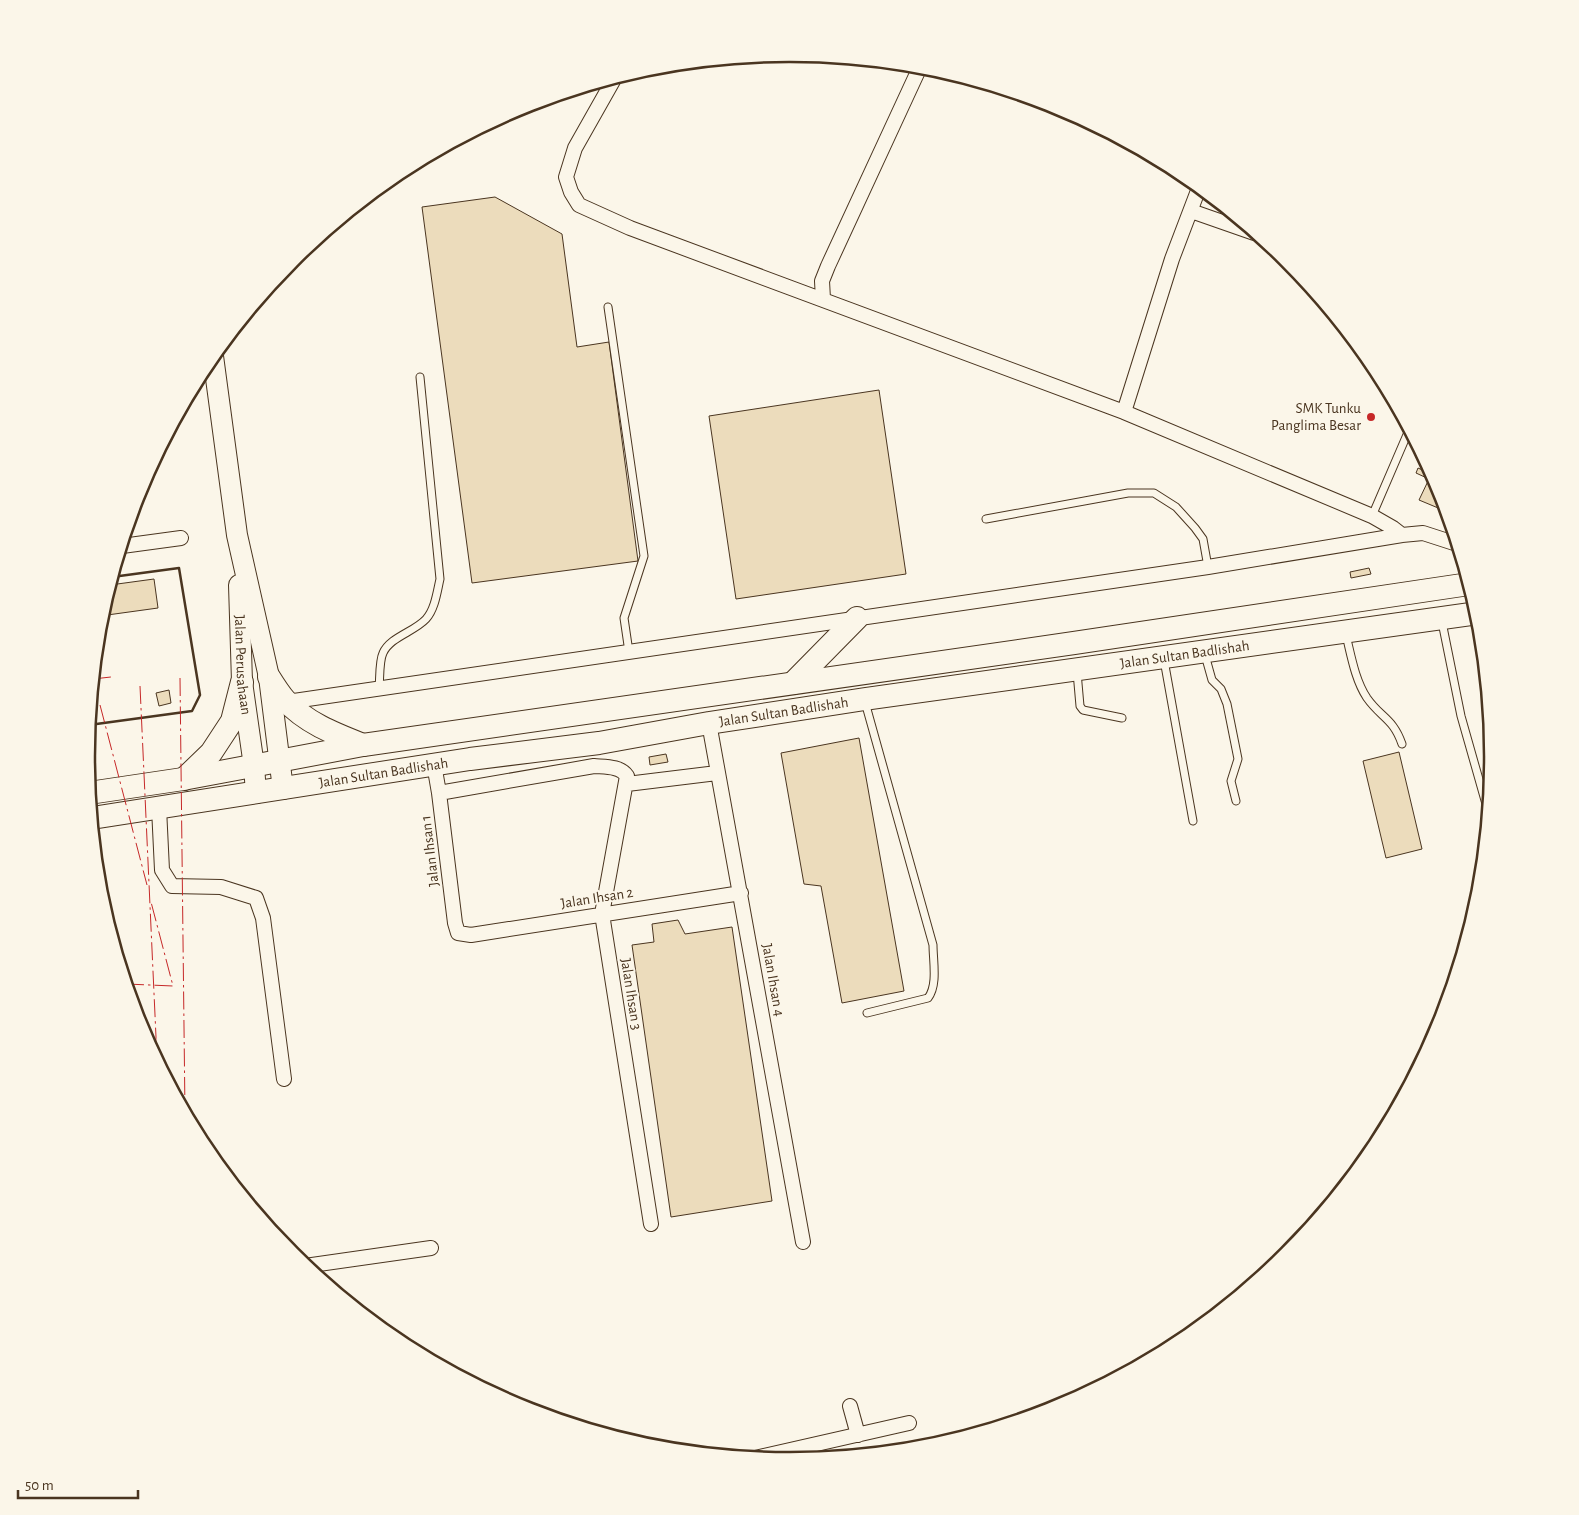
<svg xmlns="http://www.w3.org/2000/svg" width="1579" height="1515" viewBox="0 0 1579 1515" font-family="'Alegreya Sans',sans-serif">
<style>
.building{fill:#ecdcbc;stroke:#4a3520}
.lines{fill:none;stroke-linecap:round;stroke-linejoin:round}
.lane-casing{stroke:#4a3520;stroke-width:9}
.street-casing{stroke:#4a3520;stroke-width:16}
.secondary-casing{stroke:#4a3520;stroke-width:22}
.primary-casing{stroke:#4a3520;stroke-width:24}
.lane{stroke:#fbf6e9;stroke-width:7}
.street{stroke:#fbf6e9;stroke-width:14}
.secondary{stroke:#fbf6e9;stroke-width:20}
.primary{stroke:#fbf6e9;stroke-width:22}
.wall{stroke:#4a3520;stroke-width:2.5}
.power{stroke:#c62828;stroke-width:1;stroke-dasharray:18 4 2.5 4;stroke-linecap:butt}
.poi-dot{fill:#c62828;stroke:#fbf6e9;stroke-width:2}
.labels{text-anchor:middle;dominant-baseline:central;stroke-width:4;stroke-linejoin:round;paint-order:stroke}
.poi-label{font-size:15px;fill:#4a3520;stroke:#fbf6e9;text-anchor:end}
.street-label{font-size:15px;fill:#4a3520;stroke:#fbf6e9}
.rim{fill:none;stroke:#4a3520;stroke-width:2.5}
</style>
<rect width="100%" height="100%" fill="#fbf6e9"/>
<path class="building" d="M495,197L562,234L577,347L609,342L638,561L472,583L422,207Z
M879,390L906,574L736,599L709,416Z
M1418,468L1429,473L1430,471L1440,488L1445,505L1443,510L1419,500L1429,479L1416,473Z
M1369,568L1371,574L1351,578L1350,572Z
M154,579L158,608L100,616L110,585Z
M169,690L171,703L159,706L156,693Z
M859,738L904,991L842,1003L821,886L804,884L781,753Z
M1399,752L1422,849L1386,858L1363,761Z
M666,754L668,762L650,765L649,757Z
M678,920L685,934L732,927L772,1201L671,1217L632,945L654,942L652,924Z"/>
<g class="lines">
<g class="lane-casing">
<path id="lane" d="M608,307L644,556L624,618L629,652
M145,478L147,477L151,467
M1372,516L1409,430
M986,519L1128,493H1154L1176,507L1195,528L1203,539L1208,567
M1442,622L1461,716L1488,811
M1346,635C1351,655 1355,680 1367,698C1381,718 1393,718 1402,744
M1205,655L1212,680L1221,689L1227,704L1238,759L1231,781L1236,801
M1164,660L1193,821
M1077,672L1080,706L1083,710L1122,718
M379,689C380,679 379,661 383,653C390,637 414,632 426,619C435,609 437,592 440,579L420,377
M865,702L933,945C933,961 938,985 928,998L867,1013"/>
</g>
<g class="street-casing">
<path id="street" d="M614,79L575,148L566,177L571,192L579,205L630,228L1124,412L1372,516L1393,528L1402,535
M1191,211L1254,233
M823,299L822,281L828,266L920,67
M1124,412L1172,259L1199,188
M122,546L181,538
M287,702L1208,567L1402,535L1423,533L1457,544
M709,723L803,1242
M434,764L439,793L455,923L458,933L471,935L741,893
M627,784L717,773
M439,793L594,766C606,767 620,766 627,776L602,914L651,1224
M159,808L162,870L172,886L221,887L256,898L263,918L284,1079
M305,1266L431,1248
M850,1406L858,1435
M755,1458L909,1423"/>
</g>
<g class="secondary-casing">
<g id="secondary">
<path d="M213,356L237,535L269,677L283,789"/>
<path id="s1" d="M239,585L242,682L254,766L256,793"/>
</g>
</g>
<g class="primary-casing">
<g id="primary">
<path d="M269,677C274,685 279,693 285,700C306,723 335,734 363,745"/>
<path d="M793,683L857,618"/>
<path d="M184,779L211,753L232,721L242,682"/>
<path d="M89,793L183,779L363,745L1074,643L1469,584"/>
<path id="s2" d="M92,818L470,759L599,743L709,723L865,699L1478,613"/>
</g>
</g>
<use href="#lane" class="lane"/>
<use href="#street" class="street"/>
<use href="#secondary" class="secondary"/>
<use href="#primary" class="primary"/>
<path class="wall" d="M89,725L192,711L200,695L179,568L112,577"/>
<path class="power" d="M180,678L185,1113
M93,679L111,677
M140,686L156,1037L155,1056
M100,705L147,885
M126,984L173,986L151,902"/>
</g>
<circle class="poi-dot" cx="1371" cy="417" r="5"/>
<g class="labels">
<g class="poi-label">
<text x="1361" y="408">SMK Tunku<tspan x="1361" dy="17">Panglima Besar</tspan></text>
</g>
<g class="street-label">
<text stroke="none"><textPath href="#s2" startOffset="1105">Jalan Sultan Badlishah</textPath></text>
<text stroke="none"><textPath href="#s1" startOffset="80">Jalan Perusahaan</textPath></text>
<text stroke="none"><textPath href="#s2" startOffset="700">Jalan Sultan Badlishah</textPath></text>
<text stroke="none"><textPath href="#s2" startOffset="295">Jalan Sultan Badlishah</textPath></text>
<text transform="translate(430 851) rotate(-97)">Jalan Ihsan 1</text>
<text transform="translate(597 898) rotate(-9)">Jalan Ihsan 2</text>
<text transform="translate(773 980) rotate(80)">Jalan Ihsan 4</text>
<text transform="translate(631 994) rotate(81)">Jalan Ihsan 3</text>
</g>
</g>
<path d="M0 0H1579V1515H0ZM789 62H790A694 694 0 0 1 1484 756V758A694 694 0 0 1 790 1452H789A694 694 0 0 1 95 758V756A694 694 0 0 1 789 62Z" fill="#fbf6e9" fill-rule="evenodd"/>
<path class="rim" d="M789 62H790A694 694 0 0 1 1484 756V758A694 694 0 0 1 790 1452H789A694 694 0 0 1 95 758V756A694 694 0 0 1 789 62Z"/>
<path d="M18 1490v8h120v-8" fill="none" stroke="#4a3520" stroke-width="2.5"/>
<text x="25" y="1490" font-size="15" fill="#4a3520" stroke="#fbf6e9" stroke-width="4" paint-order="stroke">50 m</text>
</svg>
